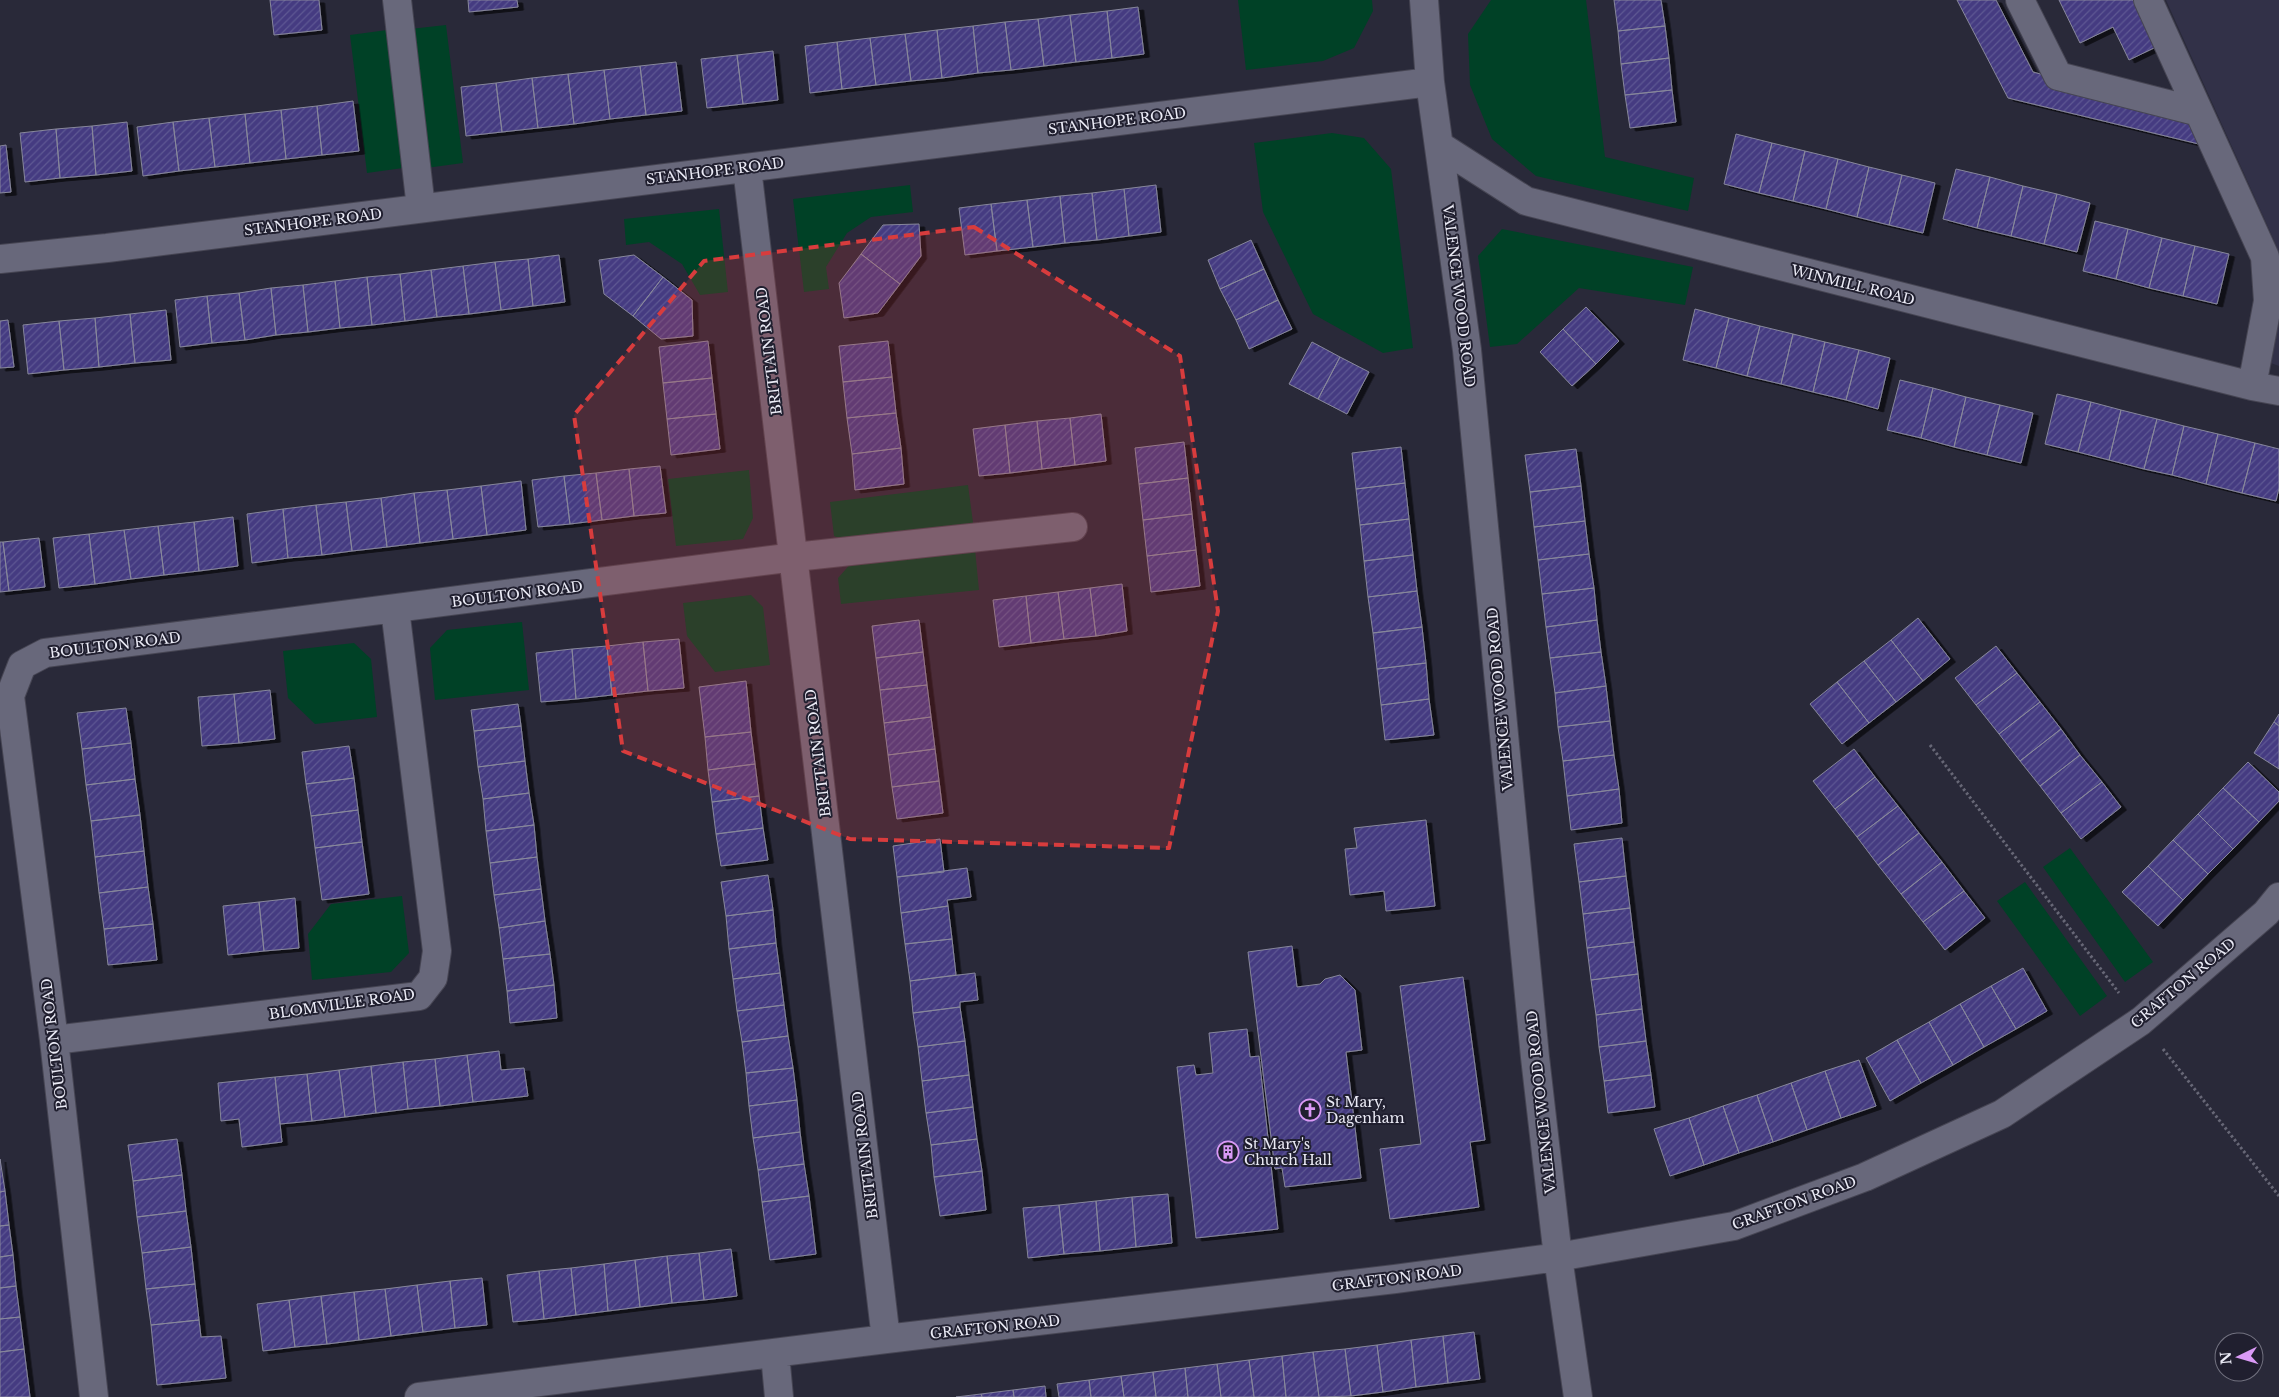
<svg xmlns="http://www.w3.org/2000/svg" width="2279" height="1397" viewBox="0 0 2279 1397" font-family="'Libre Baskerville',serif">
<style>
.built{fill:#323148}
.grass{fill:#004126}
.building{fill:url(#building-hatch);stroke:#87879b;filter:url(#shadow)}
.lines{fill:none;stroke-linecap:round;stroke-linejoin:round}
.minor-casing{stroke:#464553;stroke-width:30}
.path{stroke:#676776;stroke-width:3;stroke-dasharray:2.5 2.5;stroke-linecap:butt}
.minor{stroke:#68687b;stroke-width:28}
.marked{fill:#d83c3d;fill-opacity:0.2;stroke:#d83c3d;stroke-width:4;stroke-dasharray:10 6;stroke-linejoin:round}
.labels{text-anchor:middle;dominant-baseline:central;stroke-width:4;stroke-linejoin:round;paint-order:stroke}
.street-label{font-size:14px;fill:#ebebf6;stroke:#201f2f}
.poi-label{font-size:14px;fill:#ebebf6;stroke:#201f2f;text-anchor:start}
</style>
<defs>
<pattern id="building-hatch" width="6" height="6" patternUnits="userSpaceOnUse" patternTransform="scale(1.25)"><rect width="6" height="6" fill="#443b81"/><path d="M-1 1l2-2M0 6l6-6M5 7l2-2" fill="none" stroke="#5f5893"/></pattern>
<filter id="shadow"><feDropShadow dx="5.5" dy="3" stdDeviation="0" flood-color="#0009"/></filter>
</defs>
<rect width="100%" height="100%" fill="#292939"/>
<path class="built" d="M2166,0H2279V366L2249,355L2277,247Z"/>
<path class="grass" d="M1238,0H1372L1373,11L1354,48L1323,61L1246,70Z
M1491,0H1586L1605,157L1694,178L1688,211L1536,176L1492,139L1470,85L1468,34Z
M446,25L463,163L426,168L410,29Z
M387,30L403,168L367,173L350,35Z
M1332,133L1364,138L1391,169L1413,348L1383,353L1313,314L1263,212L1254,143Z
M910,185L913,212L871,217L847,233L826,267L829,289L804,292L793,199Z
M719,209L728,292L700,295L682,264L649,242L626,245L624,219Z
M1502,229L1693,267L1685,305L1579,288L1517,344L1490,347L1478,256Z
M749,470L753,518L743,539L676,546L668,479Z
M968,485L974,530L855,544L834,536L830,502Z
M975,549L979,590L841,604L838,578L853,561Z
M751,595L763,607L770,665L715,672L687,636L683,603Z
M522,622L529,690L435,700L430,648L447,630Z
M354,643L371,659L377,717L315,724L288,698L283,651Z
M2070,848L2153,962L2125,982L2043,867Z
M2025,882L2107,996L2080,1016L1997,901Z
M402,896L409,953L391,972L312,980L308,934L331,904Z"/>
<path class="building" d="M270,0H319L322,30L274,35Z
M468,0H517L518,7L469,12Z
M1614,0H1661L1665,26L1618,31Z
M1957,0H1996L2033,72L2195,116L2207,146L2008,98Z
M2059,0H2133L2156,47L2129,60L2113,27L2080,43Z
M1138,7L1144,54L1112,58L1107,11Z
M1107,11L1112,58L1076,62L1070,15Z
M1070,15L1076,62L1044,66L1038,19Z
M1038,19L1044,66L1011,70L1005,22Z
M1005,22L1011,70L978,73L973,26Z
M973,26L978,73L942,78L937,30Z
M1665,26L1669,58L1621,64L1618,31Z
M937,30L942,78L911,81L905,34Z
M905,34L911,81L876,85L870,38Z
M870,38L876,85L842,89L837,42Z
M837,42L842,89L810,93L805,46Z
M773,51L778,100L743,104L737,55Z
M737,55L743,104L707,108L701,59Z
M1669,58L1672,90L1625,95L1621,64Z
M676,62L682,111L646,115L640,66Z
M640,66L646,115L610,119L604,70Z
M604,70L610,119L574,124L568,74Z
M568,74L574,124L538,128L532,78Z
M532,78L538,128L502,132L496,83Z
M496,83L502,132L466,136L461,87Z
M1672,90L1676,122L1630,128L1625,95Z
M353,101L359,151L322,155L317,106Z
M317,106L322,155L286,159L281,110Z
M281,110L286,159L250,163L245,114Z
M245,114L250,163L215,167L209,118Z
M209,118L215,167L179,171L173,122Z
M127,122L132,171L96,175L92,126Z
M173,122L179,171L143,176L137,127Z
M92,126L96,175L60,178L56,129Z
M56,129L60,178L25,182L20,133Z
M1736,134L1772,143L1759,193L1724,184Z
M1772,143L1805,151L1793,201L1759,193Z
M6,145L11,192L0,193V146Z
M1805,151L1838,159L1826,209L1793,201Z
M1838,159L1869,167L1857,217L1826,209Z
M1869,167L1902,175L1889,225L1857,217Z
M1956,169L1990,177L1977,228L1943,219Z
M1902,175L1935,183L1923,233L1889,225Z
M1990,177L2023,186L2011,236L1977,228Z
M1156,185L1161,232L1129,236L1124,189Z
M2023,186L2057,194L2044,244L2011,236Z
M1124,189L1129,236L1097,240L1092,193Z
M1092,193L1097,240L1065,243L1060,196Z
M2057,194L2090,203L2077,252L2044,244Z
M1060,196L1065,243L1033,247L1027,200Z
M1027,200L1033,247L997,251L991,204Z
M991,204L997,251L965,255L959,208Z
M2095,221L2128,229L2116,279L2083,271Z
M919,224L921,256L900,284L861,254L883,225Z
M2128,229L2162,238L2149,288L2116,279Z
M2162,238L2195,246L2183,296L2149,288Z
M1251,240L1264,269L1220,289L1208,260Z
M2195,246L2229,254L2217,304L2183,296Z
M861,254L900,284L878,313L844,318L839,283Z
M559,255L565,302L533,306L528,259Z
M634,255L663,277L633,316L604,294L599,260Z
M528,259L533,306L501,310L495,262Z
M495,262L501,310L469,314L463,266Z
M463,266L469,314L437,317L431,270Z
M1264,269L1278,300L1236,320L1220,289Z
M431,270L437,317L405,321L400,274Z
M400,274L405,321L372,325L367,277Z
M367,277L372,325L340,328L335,281Z
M663,277L692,300L693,336L661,339L633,316Z
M335,281L340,328L308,332L303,285Z
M303,285L308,332L276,335L271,288Z
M271,288L276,335L245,340L239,293Z
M239,293L245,340L212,343L207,296Z
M207,296L212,343L180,347L175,300Z
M1278,300L1292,329L1249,349L1236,320Z
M1586,307L1619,341L1596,364L1563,329Z
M1695,309L1729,318L1716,368L1683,360Z
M166,310L171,360L135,363L130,314Z
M130,314L135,363L99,367L95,318Z
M95,318L99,367L64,370L59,321Z
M1729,318L1760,326L1747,376L1716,368Z
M8,320L14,367L0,368V321Z
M59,321L64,370L28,374L23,325Z
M1760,326L1793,334L1781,384L1747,376Z
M1563,329L1596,364L1572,386L1540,352Z
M1793,334L1825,342L1813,392L1781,384Z
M708,341L712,378L663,383L659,347Z
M888,341L892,377L843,382L839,346Z
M1312,342L1340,357L1318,399L1289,384Z
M1825,342L1859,350L1846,400L1813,392Z
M1859,350L1890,358L1878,409L1846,400Z
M1340,357L1369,372L1347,414L1318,399Z
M892,377L896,413L847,418L843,382Z
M712,378L716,414L667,419L663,383Z
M1900,380L1933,388L1921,438L1887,430Z
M1933,388L1966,397L1954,447L1921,438Z
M2057,394L2091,402L2078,452L2045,444Z
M1966,397L2000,405L1987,455L1954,447Z
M2091,402L2121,410L2109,460L2078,452Z
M2000,405L2033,413L2021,463L1987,455Z
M2121,410L2157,419L2144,469L2109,460Z
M896,413L901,448L852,454L847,418Z
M716,414L720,449L671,455L667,419Z
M1101,414L1106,461L1075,465L1070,418Z
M1070,418L1075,465L1042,469L1037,421Z
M2157,419L2184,426L2172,475L2144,469Z
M1037,421L1042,469L1010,473L1005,425Z
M1005,425L1010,473L979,476L973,429Z
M2184,426L2218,434L2206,484L2172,475Z
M2218,434L2255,443L2242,493L2206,484Z
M1184,442L1188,478L1139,484L1135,448Z
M2255,443L2279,449V488L2276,501L2242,493Z
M1401,447L1405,483L1356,489L1352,453Z
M901,448L904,484L855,490L852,454Z
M1576,449L1581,486L1530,492L1525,455Z
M660,466L666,513L634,516L629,469Z
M629,469L634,516L602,520L596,473Z
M596,473L602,520L570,524L564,476Z
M564,476L570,524L538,527L532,480Z
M1188,478L1192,514L1143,520L1139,484Z
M521,481L526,530L487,535L481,486Z
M1405,483L1409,519L1360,525L1356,489Z
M481,486L487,535L453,539L447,490Z
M1581,486L1585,521L1534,527L1530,492Z
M447,490L453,539L420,543L414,493Z
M414,493L420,543L387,547L381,498Z
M381,498L387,547L352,551L346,502Z
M346,502L352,551L322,555L316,505Z
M316,505L322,555L288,558L283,509Z
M283,509L288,558L252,563L247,514Z
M1192,514L1196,550L1147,556L1143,520Z
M233,517L238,566L199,571L194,522Z
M1409,519L1413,555L1364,561L1360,525Z
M1585,521L1589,554L1538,560L1534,527Z
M194,522L199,571L164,575L158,526Z
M158,526L164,575L131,579L124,530Z
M124,530L131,579L95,584L89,534Z
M89,534L95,584L59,588L53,538Z
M39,538L45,587L9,591L3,542Z
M0,542H3L9,591L0,592Z
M1196,550L1200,586L1151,592L1147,556Z
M1589,554L1594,588L1542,594L1538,560Z
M1413,555L1417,591L1368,597L1364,561Z
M1122,584L1127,631L1096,636L1090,588Z
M1090,588L1096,636L1064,639L1058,592Z
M1594,588L1597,620L1546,627L1542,594Z
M1417,591L1422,627L1373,633L1368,597Z
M1058,592L1064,639L1031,643L1026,596Z
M1026,596L1031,643L999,647L993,600Z
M1918,618L1950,659L1923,681L1891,640Z
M919,620L923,652L876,658L872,626Z
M1597,620L1601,652L1550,658L1546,627Z
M1422,627L1426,663L1377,669L1373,633Z
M679,639L684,688L648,691L643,642Z
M1891,640L1923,681L1896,702L1864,661Z
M643,642L648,691L612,695L607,646Z
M607,646L612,695L576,699L572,649Z
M1996,646L2017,673L1976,705L1955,678Z
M572,649L576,699L541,702L536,653Z
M923,652L927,685L880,690L876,658Z
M1601,652L1606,686L1555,693L1550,658Z
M1864,661L1896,702L1869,723L1837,682Z
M1426,663L1429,699L1381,705L1377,669Z
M2017,673L2040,702L1999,734L1976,705Z
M746,681L751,732L705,737L699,687Z
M1837,682L1869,723L1842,744L1810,704Z
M927,685L931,717L884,723L880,690Z
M1606,686L1610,721L1558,727L1555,693Z
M270,690L275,739L239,743L234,694Z
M234,694L239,743L202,746L198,697Z
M1429,699L1434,735L1385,740L1381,705Z
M2040,702L2061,729L2020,761L1999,734Z
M518,704L521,726L474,731L471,710Z
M126,708L131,743L82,749L77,713Z
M2279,714V726L2274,722Z
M931,717L935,749L888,755L884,723Z
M1610,721L1614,755L1563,761L1558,727Z
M2274,722L2279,726V769L2254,753Z
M521,726L525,761L478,767L474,731Z
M2061,729L2080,755L2040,786L2020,761Z
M751,732L755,764L708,770L705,737Z
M131,743L135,779L86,785L82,749Z
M349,746L354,778L306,784L302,752Z
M935,749L939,781L892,787L888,755Z
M1854,749L1875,777L1835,809L1813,781Z
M1614,755L1619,789L1567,796L1563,761Z
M2080,755L2102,782L2061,813L2040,786Z
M525,761L529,793L483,799L478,767Z
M2248,762L2279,792V801L2259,822L2223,788Z
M755,764L759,796L712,802L708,770Z
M1875,777L1898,806L1857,837L1835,809Z
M354,778L358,810L311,816L306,784Z
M135,779L140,815L91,821L86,785Z
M939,781L943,813L897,819L892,787Z
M2102,782L2121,807L2081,839L2061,813Z
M2223,788L2259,822L2233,849L2198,814Z
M1619,789L1622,823L1571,830L1567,796Z
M529,793L534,825L486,831L483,799Z
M759,796L763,828L716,834L712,802Z
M1898,806L1919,833L1878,865L1857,837Z
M358,810L362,842L315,848L311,816Z
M2198,814L2233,849L2208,874L2173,840Z
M140,815L144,851L95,857L91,821Z
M1426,820L1435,906L1386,911L1384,891L1350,895L1345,849L1357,848L1354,828Z
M534,825L537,857L490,863L486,831Z
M763,828L768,860L721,866L716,834Z
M1919,833L1942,862L1901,894L1878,865Z
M1622,838L1626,876L1579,882L1574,844Z
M940,839L944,872L897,877L893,846Z
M2173,840L2208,874L2183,900L2148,866Z
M362,842L369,894L322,900L315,848Z
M144,851L148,887L99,893L95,857Z
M537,857L541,889L494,895L490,863Z
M1942,862L1964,891L1923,922L1901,894Z
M2148,866L2183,900L2158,926L2122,892Z
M967,868L971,897L947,900L948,906L901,913L897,877Z
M768,875L773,910L726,916L721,882Z
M1626,876L1630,908L1583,914L1579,882Z
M148,887L153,924L104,929L99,893Z
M541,889L545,921L499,928L494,895Z
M1964,891L1985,918L1945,950L1923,922Z
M295,898L299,948L264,951L259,902Z
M259,902L264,951L228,955L223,906Z
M948,906L952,939L905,944L901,913Z
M1630,908L1634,942L1587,948L1583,914Z
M773,910L776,943L729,949L726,916Z
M545,921L550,954L503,959L499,928Z
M153,924L157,960L108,965L104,929Z
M952,939L956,975L910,981L905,944Z
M1634,942L1638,974L1591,980L1587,948Z
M776,943L780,973L733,979L729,949Z
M1292,946L1297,987L1320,984L1325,979L1340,975L1355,990L1362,1050L1346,1052L1361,1178L1285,1187L1282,1168L1275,1169L1248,952Z
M550,954L554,985L507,991L503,959Z
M2023,968L2047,1011L2016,1029L1991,986Z
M780,973L784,1005L737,1011L733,979Z
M975,973L978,1000L960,1002V1007L913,1013L910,981Z
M1638,974L1642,1009L1596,1015L1591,980Z
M1463,977L1485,1140L1470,1142L1479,1207L1390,1219L1380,1149L1421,1144L1400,986Z
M554,985L557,1018L510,1023L507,991Z
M1991,986L2016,1029L1984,1047L1960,1004Z
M1960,1004L1984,1047L1953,1065L1929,1022Z
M784,1005L788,1036L742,1042L737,1011Z
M960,1007L965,1041L918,1047L913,1013Z
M1642,1009L1646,1041L1599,1047L1596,1015Z
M1929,1022L1953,1065L1921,1083L1897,1040Z
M1247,1029L1250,1057L1259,1056L1278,1229L1196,1238L1177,1067L1194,1065L1196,1075L1213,1073L1209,1033Z
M788,1036L793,1068L746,1073L742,1042Z
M1897,1040L1921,1083L1890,1101L1866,1058Z
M965,1041L969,1075L922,1081L918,1047Z
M1646,1041L1651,1075L1604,1081L1599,1047Z
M499,1051L501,1070L524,1068L528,1096L473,1102L467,1055Z
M467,1055L473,1102L440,1106L435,1059Z
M435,1059L440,1106L408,1109L403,1062Z
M1859,1060L1876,1106L1841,1118L1825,1071Z
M403,1062L408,1109L376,1113L371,1066Z
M371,1066L376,1113L345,1117L339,1070Z
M793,1068L797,1100L749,1106L746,1073Z
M339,1070L345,1117L312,1121L307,1074Z
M1825,1071L1841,1118L1807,1130L1791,1083Z
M307,1074L312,1121L280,1124L275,1077Z
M969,1075L973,1107L926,1113L922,1081Z
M1651,1075L1655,1107L1608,1113L1604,1081Z
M275,1077L282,1142L242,1147L239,1119L221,1121L218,1083Z
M1791,1083L1807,1130L1773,1142L1757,1095Z
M1757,1095L1773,1142L1739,1153L1723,1106Z
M797,1100L800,1132L753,1138L749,1106Z
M1723,1106L1739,1153L1704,1165L1689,1118Z
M973,1107L977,1139L931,1145L926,1113Z
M1689,1118L1704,1165L1670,1176L1654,1129Z
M800,1132L804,1164L758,1170L753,1138Z
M177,1139L182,1175L133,1181L128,1145Z
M977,1139L982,1171L934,1177L931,1145Z
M0,1159L5,1191L0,1192Z
M804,1164L809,1196L762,1202L758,1170Z
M982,1171L986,1210L940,1216L934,1177Z
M182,1175L186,1211L137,1217L133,1181Z
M5,1191L9,1225L0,1226V1192Z
M1168,1194L1172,1243L1136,1247L1132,1197Z
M809,1196L816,1254L770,1260L762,1202Z
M1132,1197L1136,1247L1100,1251L1096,1201Z
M1096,1201L1100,1251L1064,1254L1059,1205Z
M1059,1205L1064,1254L1028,1258L1023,1208Z
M186,1211L191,1247L142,1253L137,1217Z
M9,1225L13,1255L0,1257V1226Z
M191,1247L195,1284L146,1289L142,1253Z
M731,1249L737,1296L704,1300L699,1253Z
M699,1253L704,1300L672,1303L667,1256Z
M13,1255L16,1286L0,1288V1257Z
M667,1256L672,1303L640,1307L635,1260Z
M635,1260L640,1307L608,1311L604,1264Z
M604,1264L608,1311L576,1315L571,1268Z
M571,1268L576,1315L544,1319L539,1271Z
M539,1271L544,1319L513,1322L507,1275Z
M482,1278L487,1325L455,1328L450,1281Z
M450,1281L455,1328L423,1332L417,1285Z
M195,1284L199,1320L151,1325L146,1289Z
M417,1285L423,1332L391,1336L385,1289Z
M16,1286L20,1317L0,1319V1288Z
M385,1289L391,1336L359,1340L354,1292Z
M354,1292L359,1340L327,1344L321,1296Z
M321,1296L327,1344L295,1347L289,1300Z
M289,1300L295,1347L263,1351L257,1304Z
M20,1317L24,1349L0,1352V1319Z
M199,1320L201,1337L221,1336L226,1378L157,1385L151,1325Z
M1474,1332L1480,1379L1448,1383L1443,1336Z
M1443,1336L1448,1383L1416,1387L1411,1340Z
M1411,1340L1416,1387L1383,1392L1377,1345Z
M1377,1345L1383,1392L1351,1396L1345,1349Z
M24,1349L30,1397H0V1352Z
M1345,1349L1351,1396L1319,1397L1313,1352Z
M1313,1352L1319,1397H1286L1282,1356Z
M1282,1356L1286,1397H1254L1249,1360Z
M1249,1360L1254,1397H1221L1217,1364Z
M1217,1364L1221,1397H1188L1185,1368Z
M1185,1368L1188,1397H1156L1153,1372Z
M1153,1372L1156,1397H1124L1121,1376Z
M1121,1376L1124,1397H1091L1089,1380Z
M1089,1380L1091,1397H1059L1057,1384Z
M1045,1386L1046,1397H1014L1013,1390Z
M1013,1390L1014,1397H982L981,1394Z
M981,1394L982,1397H956Z"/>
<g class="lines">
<g class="minor-casing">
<path id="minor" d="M397,0L421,208
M1424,0L1430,82L1467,350L1535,1057L1558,1257L1578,1397
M2020,0L2058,76L2199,112
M2148,0L2265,257L2268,301L2252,386
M1440,146L1526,201L2252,386L2279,391
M747,168L886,1339
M0,259L107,248L1430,82
M54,1040L419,996L433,978L437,951L395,609
M775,1354L779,1397
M94,1397L54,1040L10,696L22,665L45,653L795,557L1073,527
M419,1397L886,1339L1395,1279L1558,1257L1734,1226L1865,1177L2002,1114L2141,1021L2266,913L2279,897"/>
</g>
<path class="path" d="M1930,745L2119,993
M2163,1049L2279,1196"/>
<use href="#minor" class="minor"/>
</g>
<path class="marked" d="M974,227L1180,356L1218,611L1169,848L850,839L623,751L574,415L704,261Z"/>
<defs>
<g id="church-ring" transform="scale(1.125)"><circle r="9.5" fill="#201f2f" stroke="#da9af6" stroke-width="1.5"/><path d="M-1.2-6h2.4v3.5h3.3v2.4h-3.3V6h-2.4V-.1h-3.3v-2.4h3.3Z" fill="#da9af6"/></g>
<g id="building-ring" transform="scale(1.125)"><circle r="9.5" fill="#201f2f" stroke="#da9af6" stroke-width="1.5"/><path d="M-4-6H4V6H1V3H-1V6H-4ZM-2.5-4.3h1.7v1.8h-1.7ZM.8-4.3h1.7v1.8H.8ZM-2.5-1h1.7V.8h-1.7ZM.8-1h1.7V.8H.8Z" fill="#da9af6"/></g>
</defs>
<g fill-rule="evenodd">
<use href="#church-ring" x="1310" y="1110"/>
<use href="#building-ring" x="1228" y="1152"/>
</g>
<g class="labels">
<g class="street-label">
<text transform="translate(1117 121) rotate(-7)">STANHOPE ROAD</text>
<text transform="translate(715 171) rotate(-7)">STANHOPE ROAD</text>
<text transform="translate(313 222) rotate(-7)">STANHOPE ROAD</text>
<text transform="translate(1853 285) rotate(14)">WINMILL ROAD</text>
<text transform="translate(1459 296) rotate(83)">VALENCE WOOD ROAD</text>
<text transform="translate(769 351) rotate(-97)">BRITTAIN ROAD</text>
<text transform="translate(517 594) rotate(-7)">BOULTON ROAD</text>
<text transform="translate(115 645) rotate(-7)">BOULTON ROAD</text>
<text transform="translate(1500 699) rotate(-95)">VALENCE WOOD ROAD</text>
<text transform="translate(818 753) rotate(-97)">BRITTAIN ROAD</text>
<text transform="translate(2183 983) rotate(-40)">GRAFTON ROAD</text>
<text transform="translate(342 1004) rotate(-8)">BLOMVILLE ROAD</text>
<text transform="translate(54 1044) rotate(-97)">BOULTON ROAD</text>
<text transform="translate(1541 1102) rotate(-96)">VALENCE WOOD ROAD</text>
<text transform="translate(865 1155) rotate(-97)">BRITTAIN ROAD</text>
<text transform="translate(1794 1203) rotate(-20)">GRAFTON ROAD</text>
<text transform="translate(1397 1278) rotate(-7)">GRAFTON ROAD</text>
<text transform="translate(995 1327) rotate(-6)">GRAFTON ROAD</text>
</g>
<g class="poi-label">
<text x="1326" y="1102">St Mary,<tspan x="1326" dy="16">Dagenham</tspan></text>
<text x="1244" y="1144">St Mary's<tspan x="1244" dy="16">Church Hall</tspan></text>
</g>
</g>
<g transform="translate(2239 1357) rotate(265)"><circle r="24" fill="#201f2f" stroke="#71717f"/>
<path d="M0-4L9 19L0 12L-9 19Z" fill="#da9af6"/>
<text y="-8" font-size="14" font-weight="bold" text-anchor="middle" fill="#ebebf6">N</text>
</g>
</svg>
